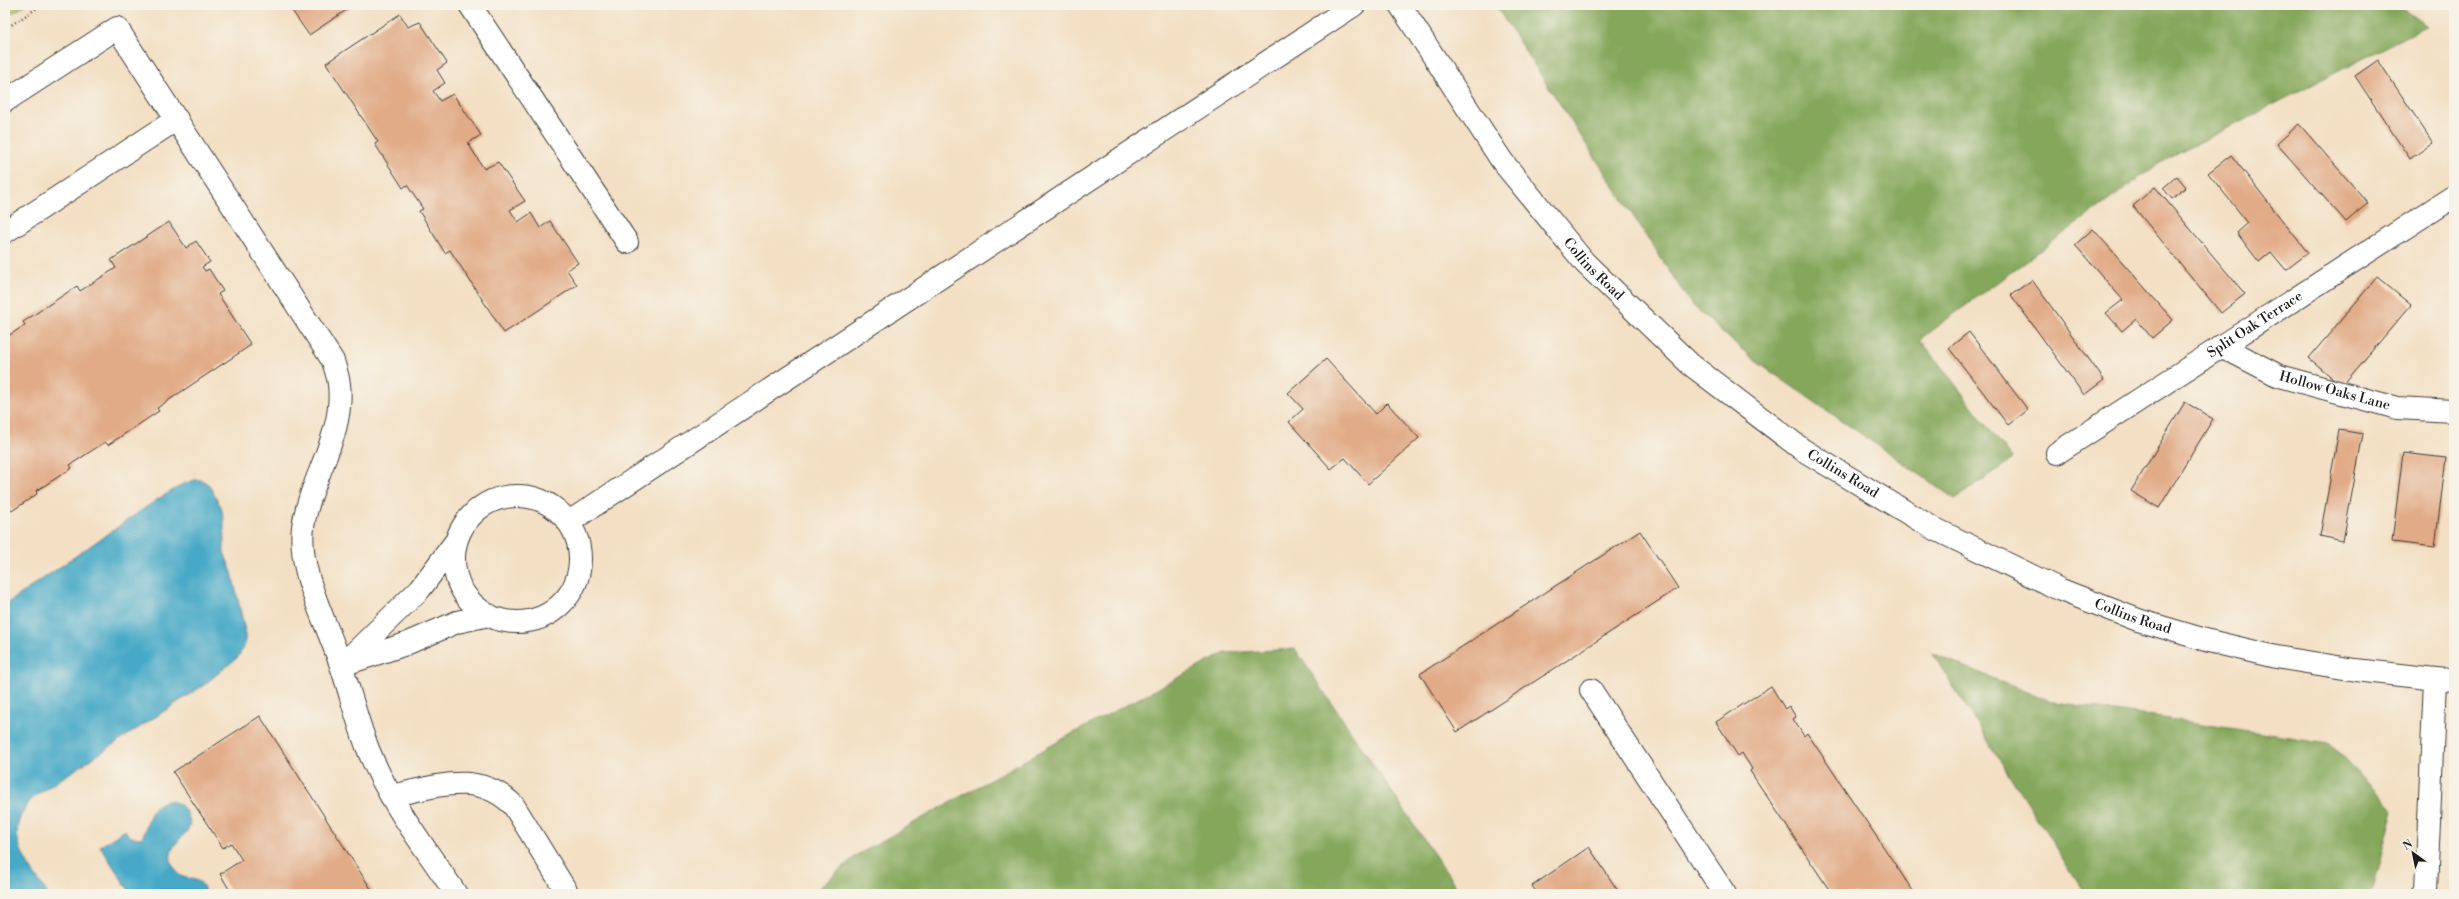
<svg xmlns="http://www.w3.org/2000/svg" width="2459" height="899" viewBox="0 0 2459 899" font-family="'Libre Bodoni',serif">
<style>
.green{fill:#a7c167;stroke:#626e42}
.forest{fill:#85a75c;stroke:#50623c}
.water{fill:#47a9c7;stroke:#326272}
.building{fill:#e1ab87}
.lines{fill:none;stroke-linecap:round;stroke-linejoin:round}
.service-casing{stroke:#3c3935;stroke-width:24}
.minor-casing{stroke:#3c3935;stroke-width:24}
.tertiary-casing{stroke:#3c3935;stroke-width:24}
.path{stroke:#3c3935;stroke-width:2.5;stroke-dasharray:1 3;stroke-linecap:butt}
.service{stroke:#fff;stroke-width:22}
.minor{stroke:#fff;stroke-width:22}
.tertiary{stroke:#fff;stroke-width:22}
.labels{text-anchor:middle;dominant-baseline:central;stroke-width:4;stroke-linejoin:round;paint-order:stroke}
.street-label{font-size:14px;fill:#1c1c1c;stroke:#f7f3e8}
</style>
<rect width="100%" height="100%" fill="#f7f3e8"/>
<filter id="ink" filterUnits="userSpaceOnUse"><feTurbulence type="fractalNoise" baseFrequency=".025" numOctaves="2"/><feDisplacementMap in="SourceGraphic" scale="8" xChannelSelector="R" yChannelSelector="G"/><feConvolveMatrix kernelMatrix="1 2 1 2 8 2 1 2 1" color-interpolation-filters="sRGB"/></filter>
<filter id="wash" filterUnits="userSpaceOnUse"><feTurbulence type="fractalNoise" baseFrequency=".012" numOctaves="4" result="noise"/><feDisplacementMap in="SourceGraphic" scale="16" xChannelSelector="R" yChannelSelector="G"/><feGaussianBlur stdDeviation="0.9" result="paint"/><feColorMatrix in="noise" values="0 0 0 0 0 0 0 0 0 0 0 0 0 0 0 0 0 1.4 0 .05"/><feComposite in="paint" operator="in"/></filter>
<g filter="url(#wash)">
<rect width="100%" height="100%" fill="#f3dfc3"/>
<path class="green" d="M5,5H25L5,18Z"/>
<path class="forest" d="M1495,5H2399L2427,26L2161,162L1920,339L2013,459L1955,499L1754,360L1691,304Z
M1295,649L1461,894H812L857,855L1075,732L1225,653Z
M1932,653L2048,701L2329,743L2394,810L2373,889L2369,894H2085Z"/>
<path class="water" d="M195,480H202L209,485L221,507L224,519V552L232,573L245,631V645L238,657L204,685L35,796C0,831 24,859 48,894H5V605L155,501L183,484Z
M165,801C175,801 181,803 186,812C199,832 174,837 171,854C169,862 175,869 180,876C192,880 204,878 205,894H131L100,846L125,830L130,837L142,838C149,823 148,807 165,801Z"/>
<g id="blocks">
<path class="building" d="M288,5H354L309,35Z
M400,14L408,27L420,22L447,63L437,70L445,83L433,91L440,101L453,94L481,135L468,143L484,169L498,162L525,201L510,210L518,222L531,213L540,228L550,221L578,263L567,270L577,285L504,333L450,250L445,253L419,211L423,209L407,185L403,188L375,144L378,142L326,63Z
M2378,60L2433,143L2410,159L2355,76Z
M2299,124L2368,203L2346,222L2277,144Z
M2231,155L2308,253L2286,270L2271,252L2259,262L2237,233L2248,223L2208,173Z
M2177,176L2186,187L2172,199L2163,188Z
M2155,187L2245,294L2221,313L2133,206Z
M169,222L186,248L196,241L210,262L202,267L205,271L209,269L223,291L218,294L251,345L157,408L159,411L108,445L105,442L70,465L72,468L36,491L37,494L12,511L5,500V338L25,325L23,322L77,286L80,291L116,268L111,260Z
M2093,229L2173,320L2152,338L2136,319L2122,331L2106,313L2123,300L2075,245Z
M2377,277L2411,305L2342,386L2309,358Z
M2032,280L2104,380L2084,395L2011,295Z
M1969,332L2028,410L2008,425L1949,348Z
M1326,359L1376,414L1387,403L1419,438L1368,484L1345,458L1331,469L1289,422L1303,409L1288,393Z
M2185,402L2213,419L2159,508L2131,491Z
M2339,430L2363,434L2343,541L2320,536Z
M2403,453L2446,458L2435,547L2392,542Z
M1640,531L1678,588L1457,732L1420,674Z
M1771,686L1785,709L1789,706L1796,717L1793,719L1804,736L1807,733L1915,894H1832L1750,771L1752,769L1742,753L1738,756L1716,722Z
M260,716L373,892L370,894H232L220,874L242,860L231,843L223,848L173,772Z
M1589,847L1620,894H1538L1532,886Z"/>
</g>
</g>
<g filter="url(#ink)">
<use href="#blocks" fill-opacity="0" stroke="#3c3935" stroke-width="1"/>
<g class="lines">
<g class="service-casing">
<path id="service" d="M470,5L627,242
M5,101L117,28L333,361C335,368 338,376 339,384C345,435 310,478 303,527C298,568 321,611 335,649C348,682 355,716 368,749C389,802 425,847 456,894
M5,232L177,119
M454 559a63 63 0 1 1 126 0a63 63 0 1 1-126 0Z
M569,522L1354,5
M345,664L406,644L457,622L489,615
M342,665L420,589L456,541
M1591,690L1725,894
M391,796C435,787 478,769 514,806L568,894
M2423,894L2426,891L2435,680"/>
</g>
<g class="minor-casing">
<g id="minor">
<path id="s1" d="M2221,346L2279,376L2397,408L2454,411"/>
<path id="s2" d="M2057,453L2454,196"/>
</g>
</g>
<g class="tertiary-casing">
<g id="tertiary">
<path id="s3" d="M1400,5L1502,161L1585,263L1690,364L1803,450L1931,527L2061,590L2138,620L2209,641L2276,657L2356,670L2454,681"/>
</g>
</g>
<path class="path" d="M5,29L42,5"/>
<use href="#service" class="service"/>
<use href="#minor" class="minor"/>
<use href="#tertiary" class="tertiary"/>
</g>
</g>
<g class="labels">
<g class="street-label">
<text stroke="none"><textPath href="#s3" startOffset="328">Collins Road</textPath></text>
<text stroke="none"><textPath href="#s2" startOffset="236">Split Oak Terrace</textPath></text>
<text stroke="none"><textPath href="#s1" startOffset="123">Hollow Oaks Lane</textPath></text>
<text stroke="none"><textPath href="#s3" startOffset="652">Collins Road</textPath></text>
<text stroke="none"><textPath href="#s3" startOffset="976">Collins Road</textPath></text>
</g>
</g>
<rect width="2459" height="899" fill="none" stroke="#f7f3e8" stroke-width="20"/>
<g transform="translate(2413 853) rotate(327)" stroke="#f7f3e8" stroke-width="3" paint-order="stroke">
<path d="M0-3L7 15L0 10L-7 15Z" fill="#1c1c1c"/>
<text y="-6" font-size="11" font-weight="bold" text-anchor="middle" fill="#1c1c1c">N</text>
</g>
</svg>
